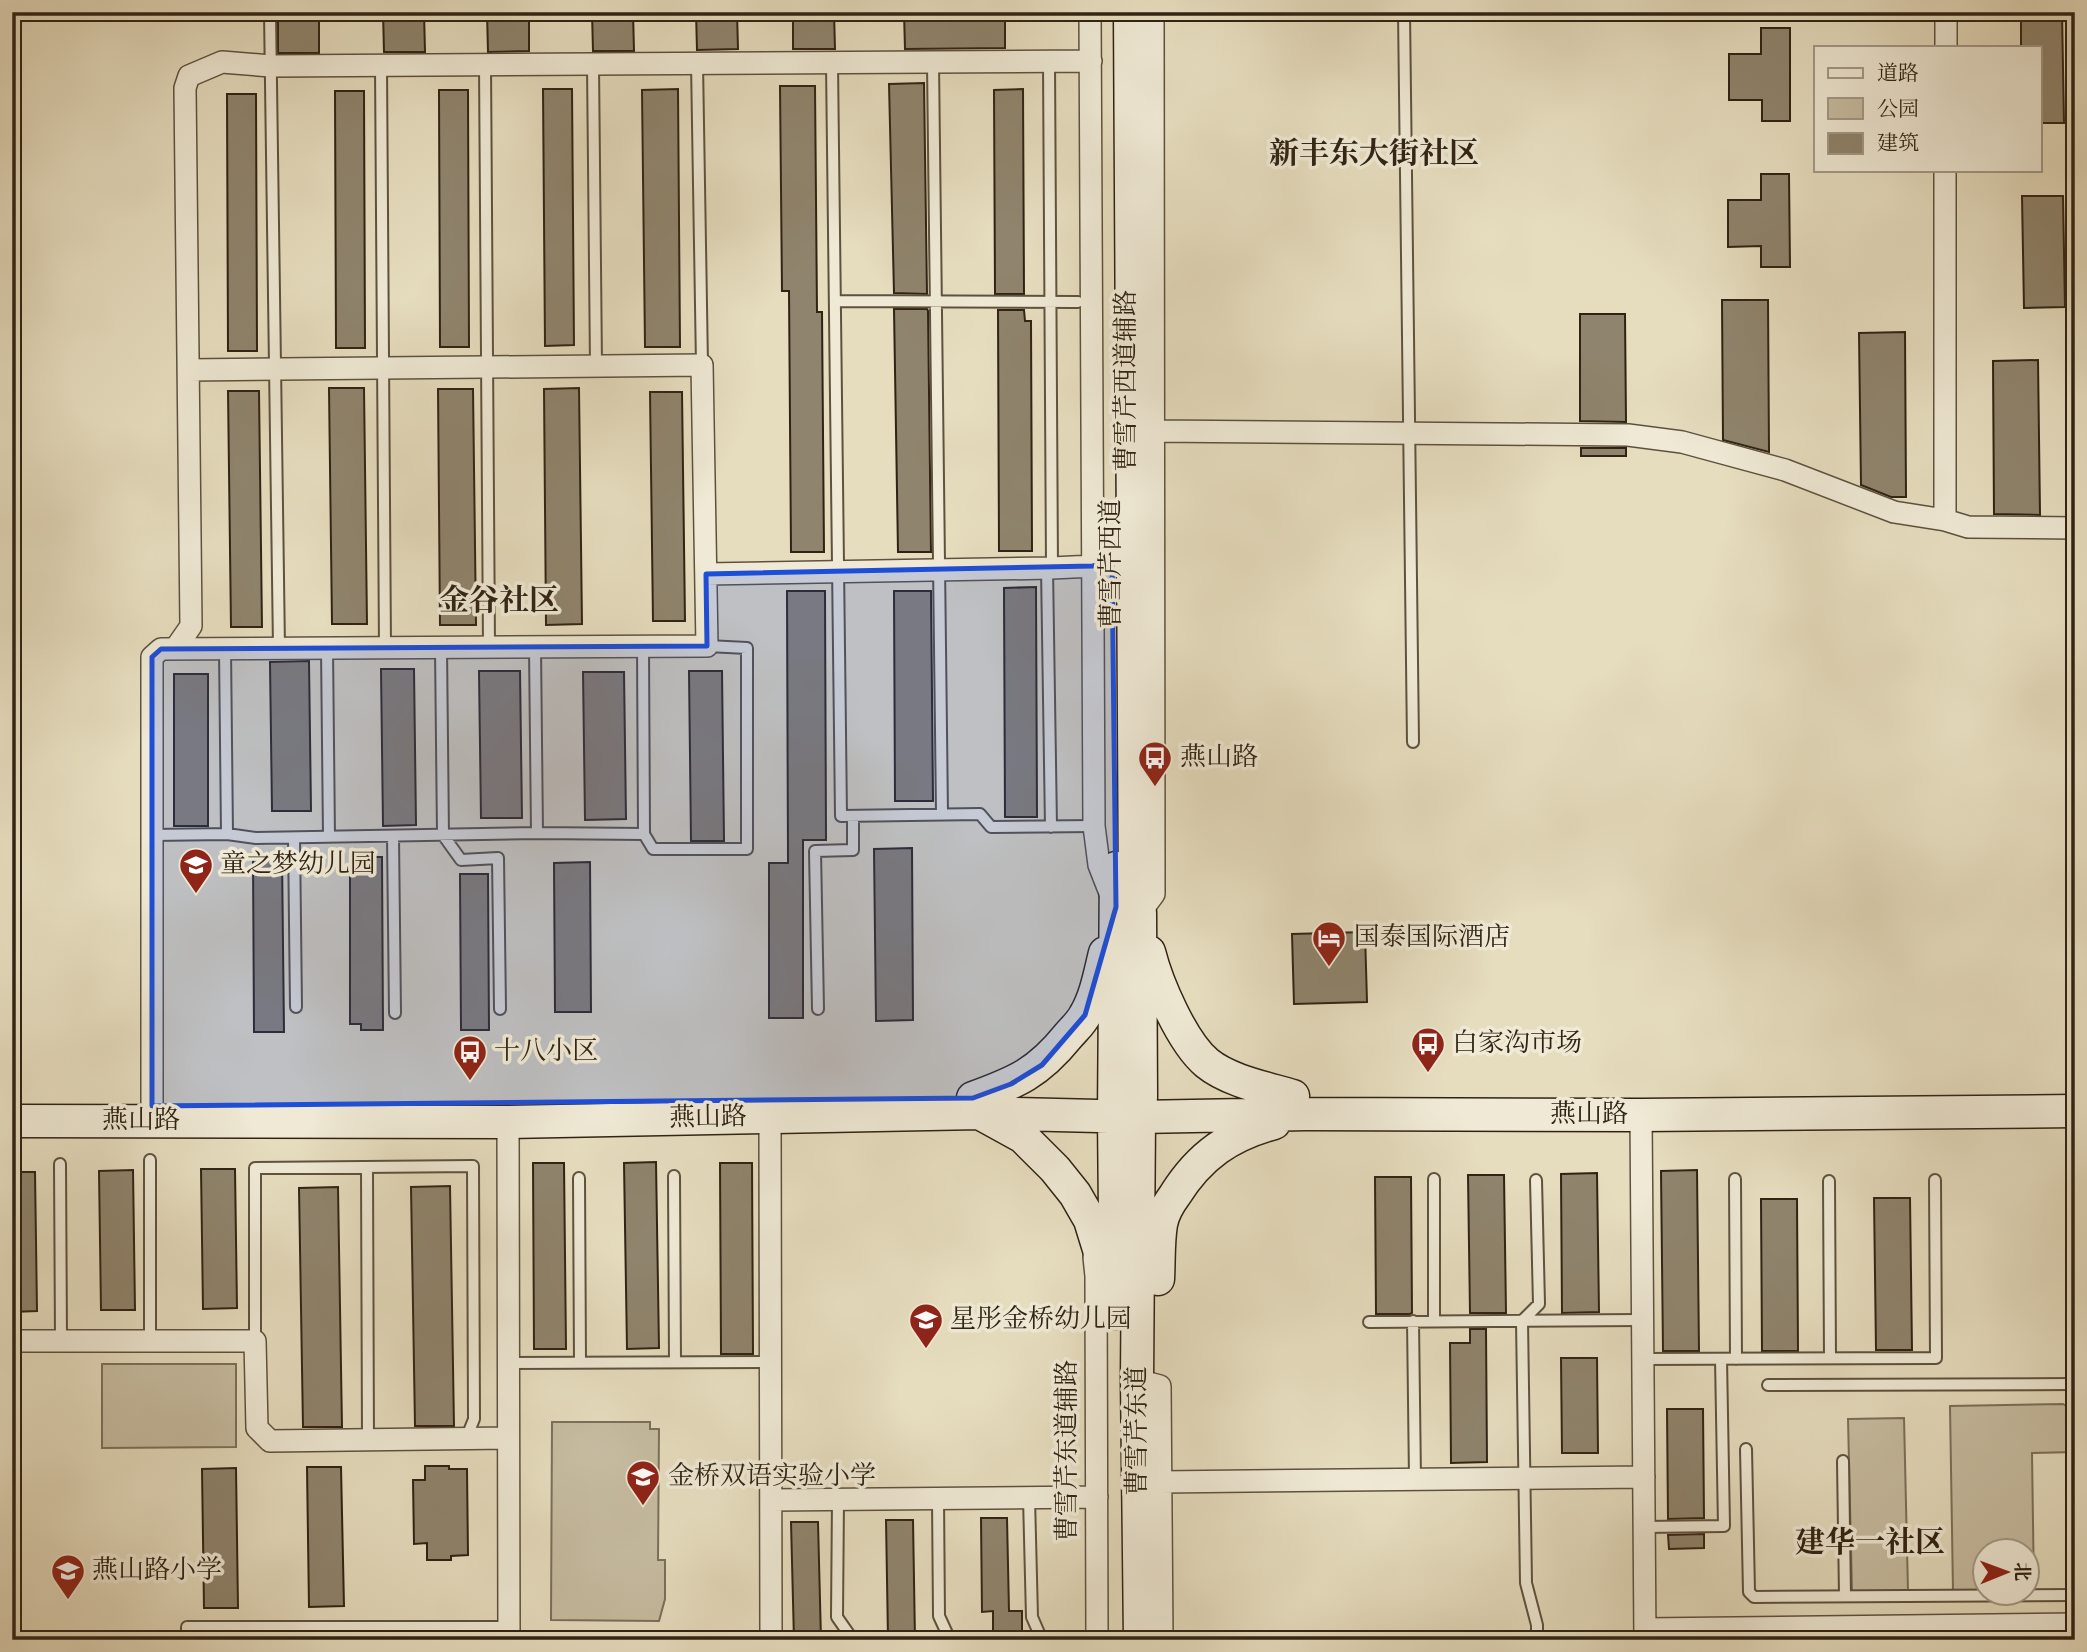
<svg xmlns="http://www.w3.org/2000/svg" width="2087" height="1652" viewBox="0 0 2087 1652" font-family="Vollkorn,'Noto Serif SC',serif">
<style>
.green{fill:#c7bda2;stroke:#7c705b;stroke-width:2}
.building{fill:#8f846d;stroke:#302314;stroke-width:2}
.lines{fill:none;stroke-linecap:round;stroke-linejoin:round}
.lane-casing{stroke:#5e523f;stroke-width:14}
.street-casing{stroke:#5e523f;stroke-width:24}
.secondary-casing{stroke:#302314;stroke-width:35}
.lane{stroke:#efe9d5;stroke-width:10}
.street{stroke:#efe9d5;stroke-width:21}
.secondary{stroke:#efe9d5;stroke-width:32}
.marked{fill:#1d4ed8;fill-opacity:0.2;stroke:#1d4ed8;stroke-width:5;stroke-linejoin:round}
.labels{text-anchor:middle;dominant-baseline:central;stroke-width:7;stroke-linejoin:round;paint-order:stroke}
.street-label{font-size:26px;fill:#302314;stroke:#efe9d5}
.poi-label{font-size:26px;fill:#302314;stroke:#efe9d5;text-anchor:start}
.quarter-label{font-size:30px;font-weight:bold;fill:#302314;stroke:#efe9d5}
</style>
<rect width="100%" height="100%" fill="#e6ddbf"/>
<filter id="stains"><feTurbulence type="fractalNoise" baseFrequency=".00286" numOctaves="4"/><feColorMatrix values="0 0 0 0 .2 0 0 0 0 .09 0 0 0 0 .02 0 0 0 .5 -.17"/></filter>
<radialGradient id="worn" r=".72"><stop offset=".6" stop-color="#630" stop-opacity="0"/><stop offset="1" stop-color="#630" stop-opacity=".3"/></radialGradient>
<path class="green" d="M102,1364H236V1447L102,1448Z
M2063,1404L2075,1411V1452L2032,1453L2034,1591H2028V1550H1986L1985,1592H1953L1950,1406Z
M1904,1418L1908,1591L1852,1592L1848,1419Z
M552,1422H650V1429H659L658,1560H665V1599L659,1621L551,1620Z"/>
<path class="building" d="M278,12H319V53H278Z
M383,12H424L425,52H384Z
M487,12H529V51L488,52Z
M592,12H633L634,51H593Z
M696,12H737L738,49L697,50Z
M793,12H834L835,49H793Z
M904,12H1005V48L905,49Z
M2021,12H2062L2064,123H2040V47H2021Z
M1761,28H1790V121H1762V100H1729V54H1761Z
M924,83L927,294L894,293L889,84Z
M780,86H815L817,312H822L824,552H791L789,291H782Z
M543,89H572L574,345L545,346Z
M678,89L680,347H645L642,90Z
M1023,89L1024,294H995L994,90Z
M439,90H468L469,347H440Z
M335,91H364L365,348H336Z
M227,94H256L257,351H228Z
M1761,174H1789L1790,267H1761V246L1728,247V200H1761Z
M2022,196H2063L2065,307L2024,308Z
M1722,300H1768L1769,452L1723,440Z
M894,309H927L928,311L931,552H898Z
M998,310H1024L1025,321H1031L1032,551H999Z
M1580,314H1625L1626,422L1580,421Z
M1905,332L1906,497H1891L1861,485L1859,333Z
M2038,360L2040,515L1994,514L1993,361Z
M329,388H364L367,624H332Z
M579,388L582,624L546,625L544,389Z
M438,389H473L476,625H440Z
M228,391H259L262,627H231Z
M650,392H682L685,621H653Z
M1581,448H1626V456H1581Z
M1036,587L1037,817H1005L1004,588Z
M787,591H825L826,840H803V1018H769V863H788Z
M894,591H931L933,801H895Z
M309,661L311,811H272L270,662Z
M381,669H414L416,825L383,826Z
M479,671H520L522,818H481Z
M689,671H722L724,841H691Z
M583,672H624L626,819L585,820Z
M174,674H208V826H174Z
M912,848L913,1020L876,1021L874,849Z
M253,856H282L284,1032H254Z
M361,857H382L383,1030H361V1024H350V862H361Z
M590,862L591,1012H555L554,863Z
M460,874H488L489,1030H461Z
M1365,932L1367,1002L1294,1004L1292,934Z
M656,1162L659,1348L627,1349L624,1163Z
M533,1163H564L566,1349H534Z
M720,1163H752L753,1354H721Z
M201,1169H235L237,1308L203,1309Z
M133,1170L135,1310H101L99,1171Z
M1697,1170L1699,1351H1663L1661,1171Z
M12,1172H35L37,1311L12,1312Z
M1597,1173L1599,1312L1562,1313L1561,1174Z
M1468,1175H1504L1506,1313H1470Z
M1375,1177H1411L1412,1313L1410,1314H1376Z
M450,1186L454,1426H415L411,1187Z
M338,1187L342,1427H303L299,1188Z
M1874,1198H1910L1912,1350H1876Z
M1761,1199H1797L1798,1351H1762Z
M1470,1329H1486L1487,1462L1451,1463L1450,1343H1470Z
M1561,1358H1597L1598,1453H1562Z
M1667,1409H1703L1704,1518L1668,1519Z
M425,1466H449V1469H467L468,1555L451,1556V1560H427V1543L414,1544L413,1480H425Z
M307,1467H341L344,1606L309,1607Z
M236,1468L238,1608H204L202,1469Z
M981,1518H1007L1009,1611H1022V1640H993V1611L982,1612Z
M886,1520H913L915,1640L888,1638Z
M791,1522H818L821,1640H794Z
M1704,1534V1548L1669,1549L1668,1535Z"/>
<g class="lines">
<g class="lane-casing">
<path id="lane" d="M270,12L279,648
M1404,12L1413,742
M1049,62L1052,568
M697,63L702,365
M933,63L942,814
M485,64L489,647
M593,64L596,366
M832,64L841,816L980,814L991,827L1094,826
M381,65L385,648
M835,301L1078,302
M1047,568L1051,827
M535,647L537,833
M327,648L329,837
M441,648L443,835L461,860L498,858L500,1009
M225,649L227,834
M644,834L653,849H747V648L707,646
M152,835L227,834L256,838L537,833L644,834L643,646
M393,836L395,1013
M294,838L296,1007
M818,1009L815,851L853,850V816
M150,1160V1339
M60,1164L61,1340
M367,1167L368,1440
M674,1176L675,1362
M579,1178L580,1363
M1434,1179V1321
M1735,1179L1736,1359
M1536,1180L1539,1304L1522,1321L1526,1583L1537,1625V1640
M1829,1181L1830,1358
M1413,1321L1415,1479
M1369,1322L1642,1320
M255,1341V1168L473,1166L474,1419L466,1439
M1642,1359L1936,1358L1935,1180
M508,1363L770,1362
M1768,1385L2075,1384
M1746,1449L1749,1592L1754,1597L2075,1595
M1843,1461L1845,1596
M938,1498L939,1616L950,1640
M1029,1498L1032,1617L1042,1640
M838,1499L837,1617L853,1640
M1644,1527L1724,1526L1721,1359
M187,1640V1627H509"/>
</g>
<g class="street-casing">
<path id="street" d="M1090,12L1094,826L1099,865L1110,893
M1946,47V12
M1132,442L1155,431L1628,435L1682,442L1785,470L1894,512L1945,520L1968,527L2075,528
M1945,520V170
M706,574L1052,568L1093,566L1112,560
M175,649L191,626L185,88L189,76L222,62L271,66L1091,61
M1140,913L1154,894L1153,12
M152,1106V657L161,649L707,646L702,365L189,370
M1641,1115L1645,1640
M770,1117L771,1640
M508,1122L509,1640
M1094,1257L1096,1276L1097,1640
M12,1341H255L257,1428L270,1441L508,1438
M1137,1380L1160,1386L1162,1640
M1161,1482L1644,1477
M771,1500L1097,1497
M1645,1629L2075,1624"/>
</g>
<g class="secondary-casing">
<path id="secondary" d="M1130,12L1135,894L1140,913L1141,1097L1139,1117L1137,1380L1140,1640
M1116,868L1114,1117L1116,1313
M1149,952C1157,984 1182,1042 1207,1063C1229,1081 1266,1088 1293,1096
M973,1098C1017,1082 1038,1073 1068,1036C1073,1030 1081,1023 1085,1015C1096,997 1100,973 1105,953
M983,1115L1023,1137L1055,1169L1075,1194L1090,1220L1106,1272
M12,1121L508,1122L979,1113L1139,1117L1306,1114L1641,1115L2075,1111
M1158,1279C1159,1261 1158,1242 1161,1224C1163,1214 1169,1203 1175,1195C1200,1155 1230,1135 1274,1123"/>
</g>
<use href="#lane" class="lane"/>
<use href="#street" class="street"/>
<use href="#secondary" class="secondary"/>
</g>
<path class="marked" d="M1112,560L1116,907L1085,1015L1042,1065L1011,1084L973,1098L152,1106V657L161,649L707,646L706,574L1093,566Z"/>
<defs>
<g id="bus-pin" transform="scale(1.75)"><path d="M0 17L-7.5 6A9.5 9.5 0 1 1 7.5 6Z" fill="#8f2418" stroke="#efe9d5"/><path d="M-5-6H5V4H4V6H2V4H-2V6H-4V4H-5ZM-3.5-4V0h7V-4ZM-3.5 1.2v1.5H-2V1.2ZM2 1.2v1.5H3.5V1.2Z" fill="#fff"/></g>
<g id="school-pin" transform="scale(1.75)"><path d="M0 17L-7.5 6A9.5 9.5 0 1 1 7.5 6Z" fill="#8f2418" stroke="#efe9d5"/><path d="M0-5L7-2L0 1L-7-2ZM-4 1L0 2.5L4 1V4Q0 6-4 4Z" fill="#fff"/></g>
<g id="hotel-pin" transform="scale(1.75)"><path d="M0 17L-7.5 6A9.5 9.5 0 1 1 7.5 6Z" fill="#8f2418" stroke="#efe9d5"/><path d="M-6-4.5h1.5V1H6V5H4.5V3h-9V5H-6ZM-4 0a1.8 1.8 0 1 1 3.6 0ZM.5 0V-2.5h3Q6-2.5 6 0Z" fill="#fff"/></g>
</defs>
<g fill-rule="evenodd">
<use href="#bus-pin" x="1155" y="758"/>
<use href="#school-pin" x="196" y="865"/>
<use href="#hotel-pin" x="1329" y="938"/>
<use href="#bus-pin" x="1428" y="1044"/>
<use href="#bus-pin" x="470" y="1052"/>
<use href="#school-pin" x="926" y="1320"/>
<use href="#school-pin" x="643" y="1477"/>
<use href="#school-pin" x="68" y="1571"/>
</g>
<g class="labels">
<g class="street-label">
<text transform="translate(1127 381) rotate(-90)">曹雪芹西道辅路</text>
<text transform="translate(1112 564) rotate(-90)">曹雪芹西道</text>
<text x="1589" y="1115">燕山路</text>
<text transform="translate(708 1118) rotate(-1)">燕山路</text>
<text x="141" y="1121">燕山路</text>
<text transform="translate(1138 1431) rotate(-90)">曹雪芹东道</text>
<text transform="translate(1068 1451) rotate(-90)">曹雪芹东道辅路</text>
</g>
<g class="poi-label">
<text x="1180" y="758">燕山路</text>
<text x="220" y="865">童之梦幼儿园</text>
<text x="1354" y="938">国泰国际酒店</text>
<text x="1452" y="1044">白家沟市场</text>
<text x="494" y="1052">十八小区</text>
<text x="950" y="1320">星彤金桥幼儿园</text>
<text x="668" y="1477">金桥双语实验小学</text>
<text x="92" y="1571">燕山路小学</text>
</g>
<g class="quarter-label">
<text x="1374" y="155">新丰东大街社区</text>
<text x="499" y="602">金谷社区</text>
<text x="1870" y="1544">建华一社区</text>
</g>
</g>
<rect width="2087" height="1652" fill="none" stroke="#e6ddbf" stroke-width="42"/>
<rect x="14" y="14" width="2059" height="1624" fill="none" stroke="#302314" stroke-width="3.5"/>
<rect x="21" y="21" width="2045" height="1610" fill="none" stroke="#302314" stroke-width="2"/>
<rect x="1814" y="46" width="228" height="126" fill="#efe9d5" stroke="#a39a88" stroke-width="2"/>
<rect x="1828" y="68" width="35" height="10" fill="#efe9d5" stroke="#a39a88" stroke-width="2"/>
<text x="1877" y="80" font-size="21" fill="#302314">道路</text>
<rect x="1828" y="98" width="35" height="21" fill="#c7bda2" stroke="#a39a88" stroke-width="2"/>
<text x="1877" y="116" font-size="21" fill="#302314">公园</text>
<rect x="1828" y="133" width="35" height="21" fill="#8f846d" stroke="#a39a88" stroke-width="2"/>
<text x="1877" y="150" font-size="21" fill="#302314">建筑</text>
<g transform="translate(2006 1572) rotate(89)"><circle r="33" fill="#efe9d5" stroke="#a39a88" stroke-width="2"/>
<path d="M0-5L12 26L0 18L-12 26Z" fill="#8f2418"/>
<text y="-10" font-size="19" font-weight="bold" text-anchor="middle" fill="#302314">北</text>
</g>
<rect width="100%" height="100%" filter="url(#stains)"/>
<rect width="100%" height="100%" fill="url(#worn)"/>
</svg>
